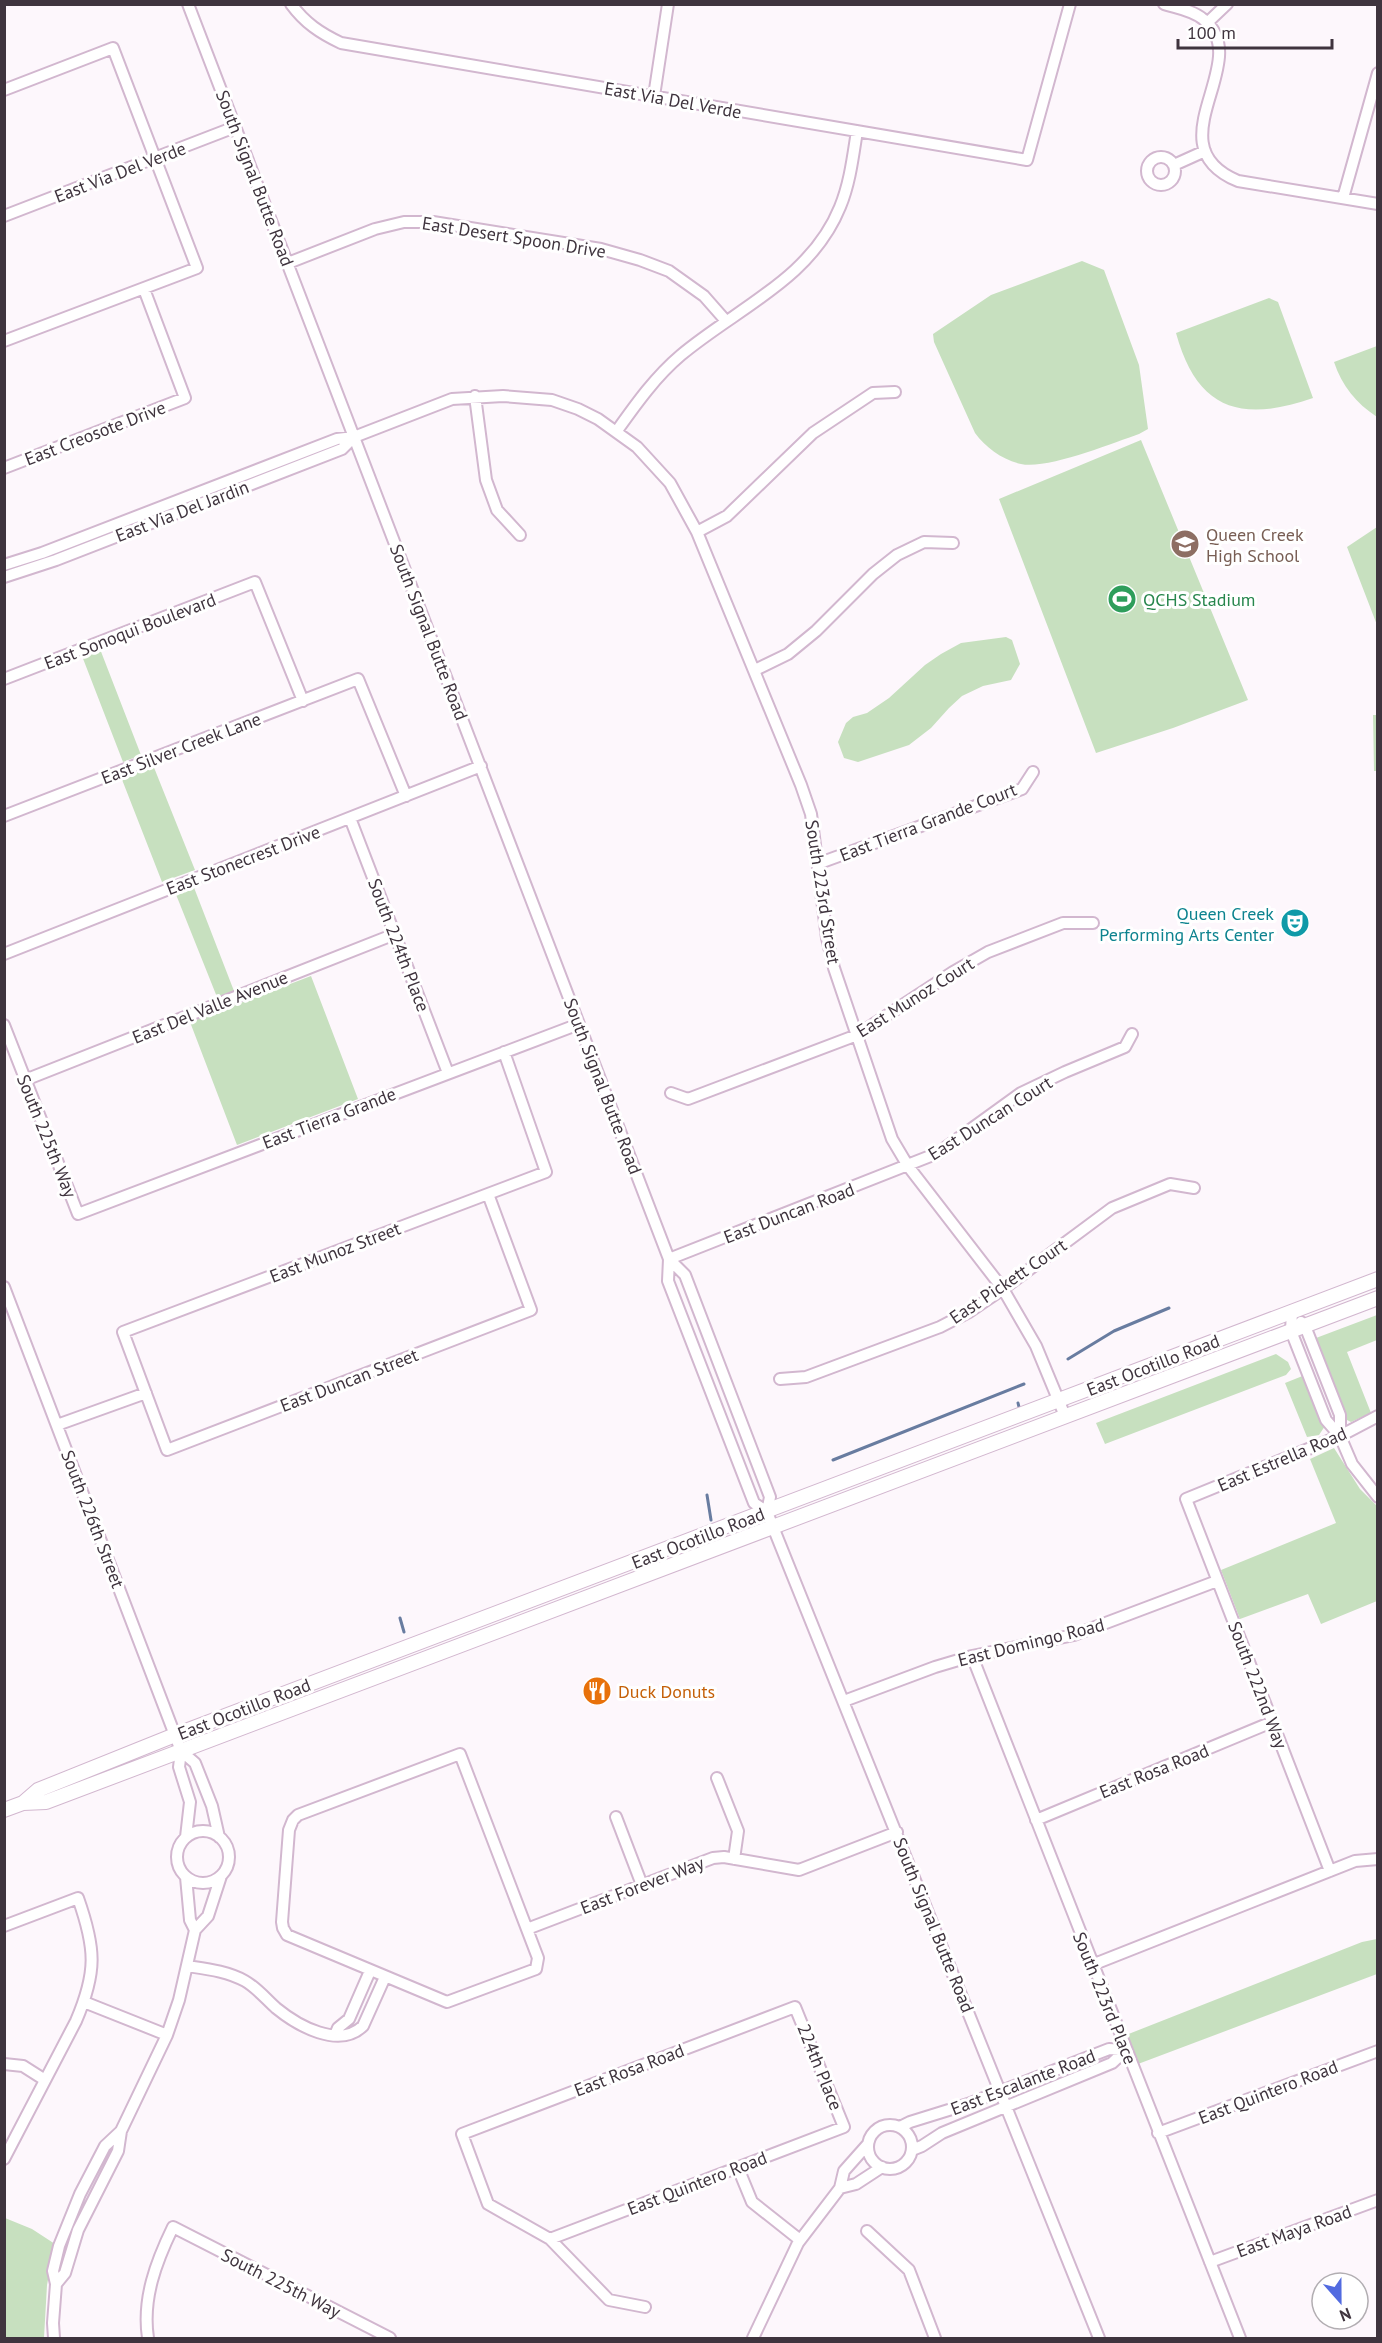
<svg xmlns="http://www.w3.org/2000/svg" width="1382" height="2343" viewBox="0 0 1382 2343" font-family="'PT Sans',sans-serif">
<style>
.green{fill:#c7e0bf}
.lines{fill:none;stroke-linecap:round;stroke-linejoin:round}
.stream{stroke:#687ca0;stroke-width:3}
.minor-casing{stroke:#d2b7cf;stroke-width:14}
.major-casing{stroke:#d2b7cf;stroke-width:16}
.minor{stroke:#fff;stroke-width:10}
.major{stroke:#fff;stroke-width:14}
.labels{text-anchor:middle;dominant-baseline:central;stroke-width:6;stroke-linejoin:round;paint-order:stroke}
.street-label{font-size:18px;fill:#3f343e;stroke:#fff}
.education-label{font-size:18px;fill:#785e54;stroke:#fff;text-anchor:start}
.leisure-label{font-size:18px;fill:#27864d;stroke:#fff;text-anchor:start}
.culture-label{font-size:18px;fill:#0d838f;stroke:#fff;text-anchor:end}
.food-label{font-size:18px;fill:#c56008;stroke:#fff;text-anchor:start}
</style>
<rect width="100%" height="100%" fill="#fdf7fc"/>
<path class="green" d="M1082,261L1104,270L1139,365L1148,429L1139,434C1113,443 1046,470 1021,464C1003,460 986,448 975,433L934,342L933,334L991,295Z
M1269,298L1278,302L1313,398C1241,423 1197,410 1176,333Z
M1377,346V417C1356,403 1342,386 1334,362Z
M1141,440L1248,700L1173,728L1096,753L999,499Z
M1377,527V625L1347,547Z
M1006,637L1012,640L1020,664L1011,680L983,686L962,696L949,708L931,728L909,745L858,762L844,758L838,742L846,723L853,717L867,713L889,698L925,665L941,654L961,643Z
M100,649L141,755L123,762L82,656Z
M1373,715H1377V771H1374Z
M153,765L195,870L162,882L121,777Z
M193,885L234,991L217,997L175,892Z
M311,976L358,1099L237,1145L190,1022Z
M1377,1315V1340L1347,1352L1371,1413L1351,1422L1345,1419L1316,1338Z
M1276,1354L1288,1362L1291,1369L1286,1375L1105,1444L1096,1423Z
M1305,1375L1325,1426L1319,1435L1307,1437L1285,1383Z
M1334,1448L1360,1489L1377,1506V1601L1321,1624L1308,1594L1240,1619L1221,1570L1336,1523L1310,1459Z
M1377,1939V1974L1138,2064L1126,2035L1362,1942Z
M5,2218L32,2229L55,2244L47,2285L44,2338H5Z"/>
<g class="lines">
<path class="stream" d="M1068,1359L1114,1331L1169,1308
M1018,1403L1019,1407
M833,1460L1024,1384
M707,1495L711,1520
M400,1618L404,1632"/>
<g class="minor-casing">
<path id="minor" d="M188,4L669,1259L668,1281L754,1503L767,1512
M291,4C305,23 320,33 341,43L1027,160L1070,4
M1164,4C1177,8 1192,10 1203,19C1257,61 1151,145 1238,181L1378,204
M1207,23L1227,4
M4,90L113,48L197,268L4,341
M654,96L668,4
M1147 171a14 14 0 1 1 28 0a14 14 0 1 1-28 0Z
M1174,165L1205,151
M1343,198L1378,73
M4,216L235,127
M288,263L375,229L404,222H433L601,249L640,260L669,271L704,296L726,321
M475,396L486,480L497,510L520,535
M616,432C636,404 655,377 681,355C737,308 811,279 840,207C850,183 853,156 857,131
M4,468L185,398L144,289
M697,532L727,516L813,433L873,393L895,392
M4,565L42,553L337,439L354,437L452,399L503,396L552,400L578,409L598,419L637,447L670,483L697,532L801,785L811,814L827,938L834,968L892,1139L908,1166L1003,1289L1036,1346L1065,1416
M4,577L56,560L342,449L354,437
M755,670L788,654L816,631L873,574L897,555L924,542L953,543
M4,679L255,582L303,701
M4,816L358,679L406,796
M350,818L448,1073
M817,864L1022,789L1033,772
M4,954L481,766
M4,1025L78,1214L579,1024
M25,1080L395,934
M671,1093L688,1099L857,1035L953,972L988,952L1063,923H1093
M488,1194L531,1310L167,1450L123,1332C264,1279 405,1225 546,1172L504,1052
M669,1259L685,1275L770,1497L767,1512L1099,2338
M669,1259L938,1153L1021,1093L1065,1072L1125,1047L1132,1034
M4,1287L181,1751L179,1767L190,1802L186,1837
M1292,1311L1291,1331L1326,1420L1340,1436L1352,1464L1378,1497
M1301,1322L1305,1326L1340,1415V1436
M780,1379L806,1377L940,1327L969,1312L1003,1289L1112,1208L1170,1184L1194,1188
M57,1425L146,1393
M972,1656L1240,2338
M844,1701L935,1667L972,1656L1074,1635L1217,1581
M181,1751L195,1763L212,1806L219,1837
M460,1754L538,1958L536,1969L447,2002L287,1935L283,1928L282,1922L289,1830L293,1820L298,1815Z
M717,1778L738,1831L734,1859
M616,1817L642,1885
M1036,1820L1272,1722
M177 1857a26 26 0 1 1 52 0a26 26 0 1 1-52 0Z
M1330,1871L1186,1499L1340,1436L1378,1416
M186,1877L190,1920L195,1930
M4,1926L78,1898C96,1949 97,1972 76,2021L4,2159
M527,1929L713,1858L724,1857L799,1870L897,1832
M1092,1965L1355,1861L1378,1859
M187,1966C207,1969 227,1971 245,1981C257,1988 266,1999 276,2008C298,2026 339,2049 363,2026L385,1977
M84,2002L167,2035
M335,2035L338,2028L349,2019L370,1971
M4,2064L23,2066L45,2080
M868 2147a22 22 0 1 1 44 0a22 22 0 1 1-44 0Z
M900,2127L910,2122L968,2104L1109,2049L1126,2050
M1158,2133L1378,2051
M912,2150L922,2146L942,2133L1112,2063L1126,2050
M738,2168L752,2202L800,2240
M840,2188L856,2184L882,2167
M867,2231L909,2270L935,2338
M550,2239L844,2127L795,2007L462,2134L488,2204L550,2239L609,2300L645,2307
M1210,2262L1378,2200
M56,2284L65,2273L78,2230L118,2151L121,2131L167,2035L179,2000L195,1930L208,1916L221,1876
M54,2338L53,2323L56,2284L53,2271L59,2246L80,2194L105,2146L121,2131
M148,2338C142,2299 156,2262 173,2227L390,2338
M753,2338L798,2243L840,2188L844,2171L868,2144"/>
</g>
<g class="major-casing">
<path id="major" d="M23,1803L46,1802L1378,1298
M4,1810L23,1803L38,1790L175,1735L1378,1279"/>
</g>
<use href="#minor" class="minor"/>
<use href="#major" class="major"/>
</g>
<defs>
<g id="school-disc" transform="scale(1.5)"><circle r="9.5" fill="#8d6e63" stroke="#fff"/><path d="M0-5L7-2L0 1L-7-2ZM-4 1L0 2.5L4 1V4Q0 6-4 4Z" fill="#fff"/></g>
<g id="stadium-disc" transform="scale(1.5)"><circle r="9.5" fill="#2e9e5b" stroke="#fff"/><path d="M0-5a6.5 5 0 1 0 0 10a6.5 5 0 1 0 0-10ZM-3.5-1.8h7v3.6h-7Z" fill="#fff"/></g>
<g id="theatre-disc" transform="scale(1.5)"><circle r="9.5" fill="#0f9aa8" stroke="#fff"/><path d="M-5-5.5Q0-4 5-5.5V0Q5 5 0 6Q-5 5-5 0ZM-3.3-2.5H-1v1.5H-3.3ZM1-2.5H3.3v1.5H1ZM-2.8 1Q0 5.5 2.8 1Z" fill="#fff"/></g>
<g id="restaurant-disc" transform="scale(1.5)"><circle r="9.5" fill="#e8710a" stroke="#fff"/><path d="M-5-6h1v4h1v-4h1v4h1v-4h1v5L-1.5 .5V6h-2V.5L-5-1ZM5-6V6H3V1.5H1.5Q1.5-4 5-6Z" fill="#fff"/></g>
</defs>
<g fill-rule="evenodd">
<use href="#school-disc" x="1185" y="544"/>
<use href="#stadium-disc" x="1122" y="599"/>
<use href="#theatre-disc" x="1295" y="923"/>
<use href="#restaurant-disc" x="597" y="1691"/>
</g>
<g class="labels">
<g class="street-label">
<text transform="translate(673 100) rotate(10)">East Via Del Verde</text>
<text transform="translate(120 172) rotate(-21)">East Via Del Verde</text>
<text transform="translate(255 178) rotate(69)">South Signal Butte Road</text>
<text transform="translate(514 237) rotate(9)">East Desert Spoon Drive</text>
<text transform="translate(95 433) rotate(-21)">East Creosote Drive</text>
<text transform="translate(182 511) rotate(-21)">East Via Del Jardin</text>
<text transform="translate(130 631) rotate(-21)">East Sonoqui Boulevard</text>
<text transform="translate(429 632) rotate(69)">South Signal Butte Road</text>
<text transform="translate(181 748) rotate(-21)">East Silver Creek Lane</text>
<text transform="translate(928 822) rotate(-21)">East Tierra Grande Court</text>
<text transform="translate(243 860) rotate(-21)">East Stonecrest Drive</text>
<text transform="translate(823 892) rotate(81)">South 223rd Street</text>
<text transform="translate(399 945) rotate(69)">South 224th Place</text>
<text transform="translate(915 997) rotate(-32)">East Munoz Court</text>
<text transform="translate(210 1007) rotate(-22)">East Del Valle Avenue</text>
<text transform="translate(603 1086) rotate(69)">South Signal Butte Road</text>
<text transform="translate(329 1118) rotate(-21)">East Tierra Grande</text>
<text transform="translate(990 1118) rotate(-32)">East Duncan Court</text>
<text transform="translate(47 1136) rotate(68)">South 225th Way</text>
<text transform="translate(789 1213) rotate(-21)">East Duncan Road</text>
<text transform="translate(335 1252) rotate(-21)">East Munoz Street</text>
<text transform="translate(1008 1281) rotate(-34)">East Pickett Court</text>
<text transform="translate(1153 1365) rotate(-21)">East Ocotillo Road</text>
<text transform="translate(349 1380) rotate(-21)">East Duncan Street</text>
<text transform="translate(1282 1459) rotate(-23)">East Estrella Road</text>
<text transform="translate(93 1519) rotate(69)">South 226th Street</text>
<text transform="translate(698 1538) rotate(-21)">East Ocotillo Road</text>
<text transform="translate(1031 1642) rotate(-14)">East Domingo Road</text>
<text transform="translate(1258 1685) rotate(69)">South 222nd Way</text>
<text transform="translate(244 1709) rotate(-21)">East Ocotillo Road</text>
<text transform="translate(1154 1771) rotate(-22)">East Rosa Road</text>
<text transform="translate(642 1885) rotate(-21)">East Forever Way</text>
<text transform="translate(934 1925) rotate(68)">South Signal Butte Road</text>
<text transform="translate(1105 1998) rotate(68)">South 223rd Place</text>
<text transform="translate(820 2067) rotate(68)">224th Place</text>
<text transform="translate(629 2070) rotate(-21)">East Rosa Road</text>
<text transform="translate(1023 2082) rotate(-21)">East Escalante Road</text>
<text transform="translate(1268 2092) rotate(-21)">East Quintero Road</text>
<text transform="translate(697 2183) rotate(-21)">East Quintero Road</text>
<text transform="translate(1294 2231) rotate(-20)">East Maya Road</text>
<text transform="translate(281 2283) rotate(27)">South 225th Way</text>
</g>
<g class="education-label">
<text x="1206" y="534">Queen Creek<tspan x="1206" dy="21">High School</tspan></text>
</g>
<g class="leisure-label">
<text x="1143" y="599">QCHS Stadium</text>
</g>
<g class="culture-label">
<text x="1274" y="913">Queen Creek<tspan x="1274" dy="21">Performing Arts Center</tspan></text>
</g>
<g class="food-label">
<text x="618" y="1691">Duck Donuts</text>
</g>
</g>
<rect width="1382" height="2343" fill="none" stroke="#3f343e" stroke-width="12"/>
<g transform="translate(1340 2301) rotate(159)"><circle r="28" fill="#ffffff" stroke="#b2aeb2" stroke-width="1.5"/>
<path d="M0-4.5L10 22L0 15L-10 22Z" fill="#526be0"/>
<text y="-9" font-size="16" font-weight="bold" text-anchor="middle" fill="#3f343e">N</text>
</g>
<path d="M1178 39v9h154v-9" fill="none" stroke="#3f343e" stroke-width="3"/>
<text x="1187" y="39" font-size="18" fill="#3f343e" stroke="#ffffff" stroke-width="4.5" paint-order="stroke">100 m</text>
</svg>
